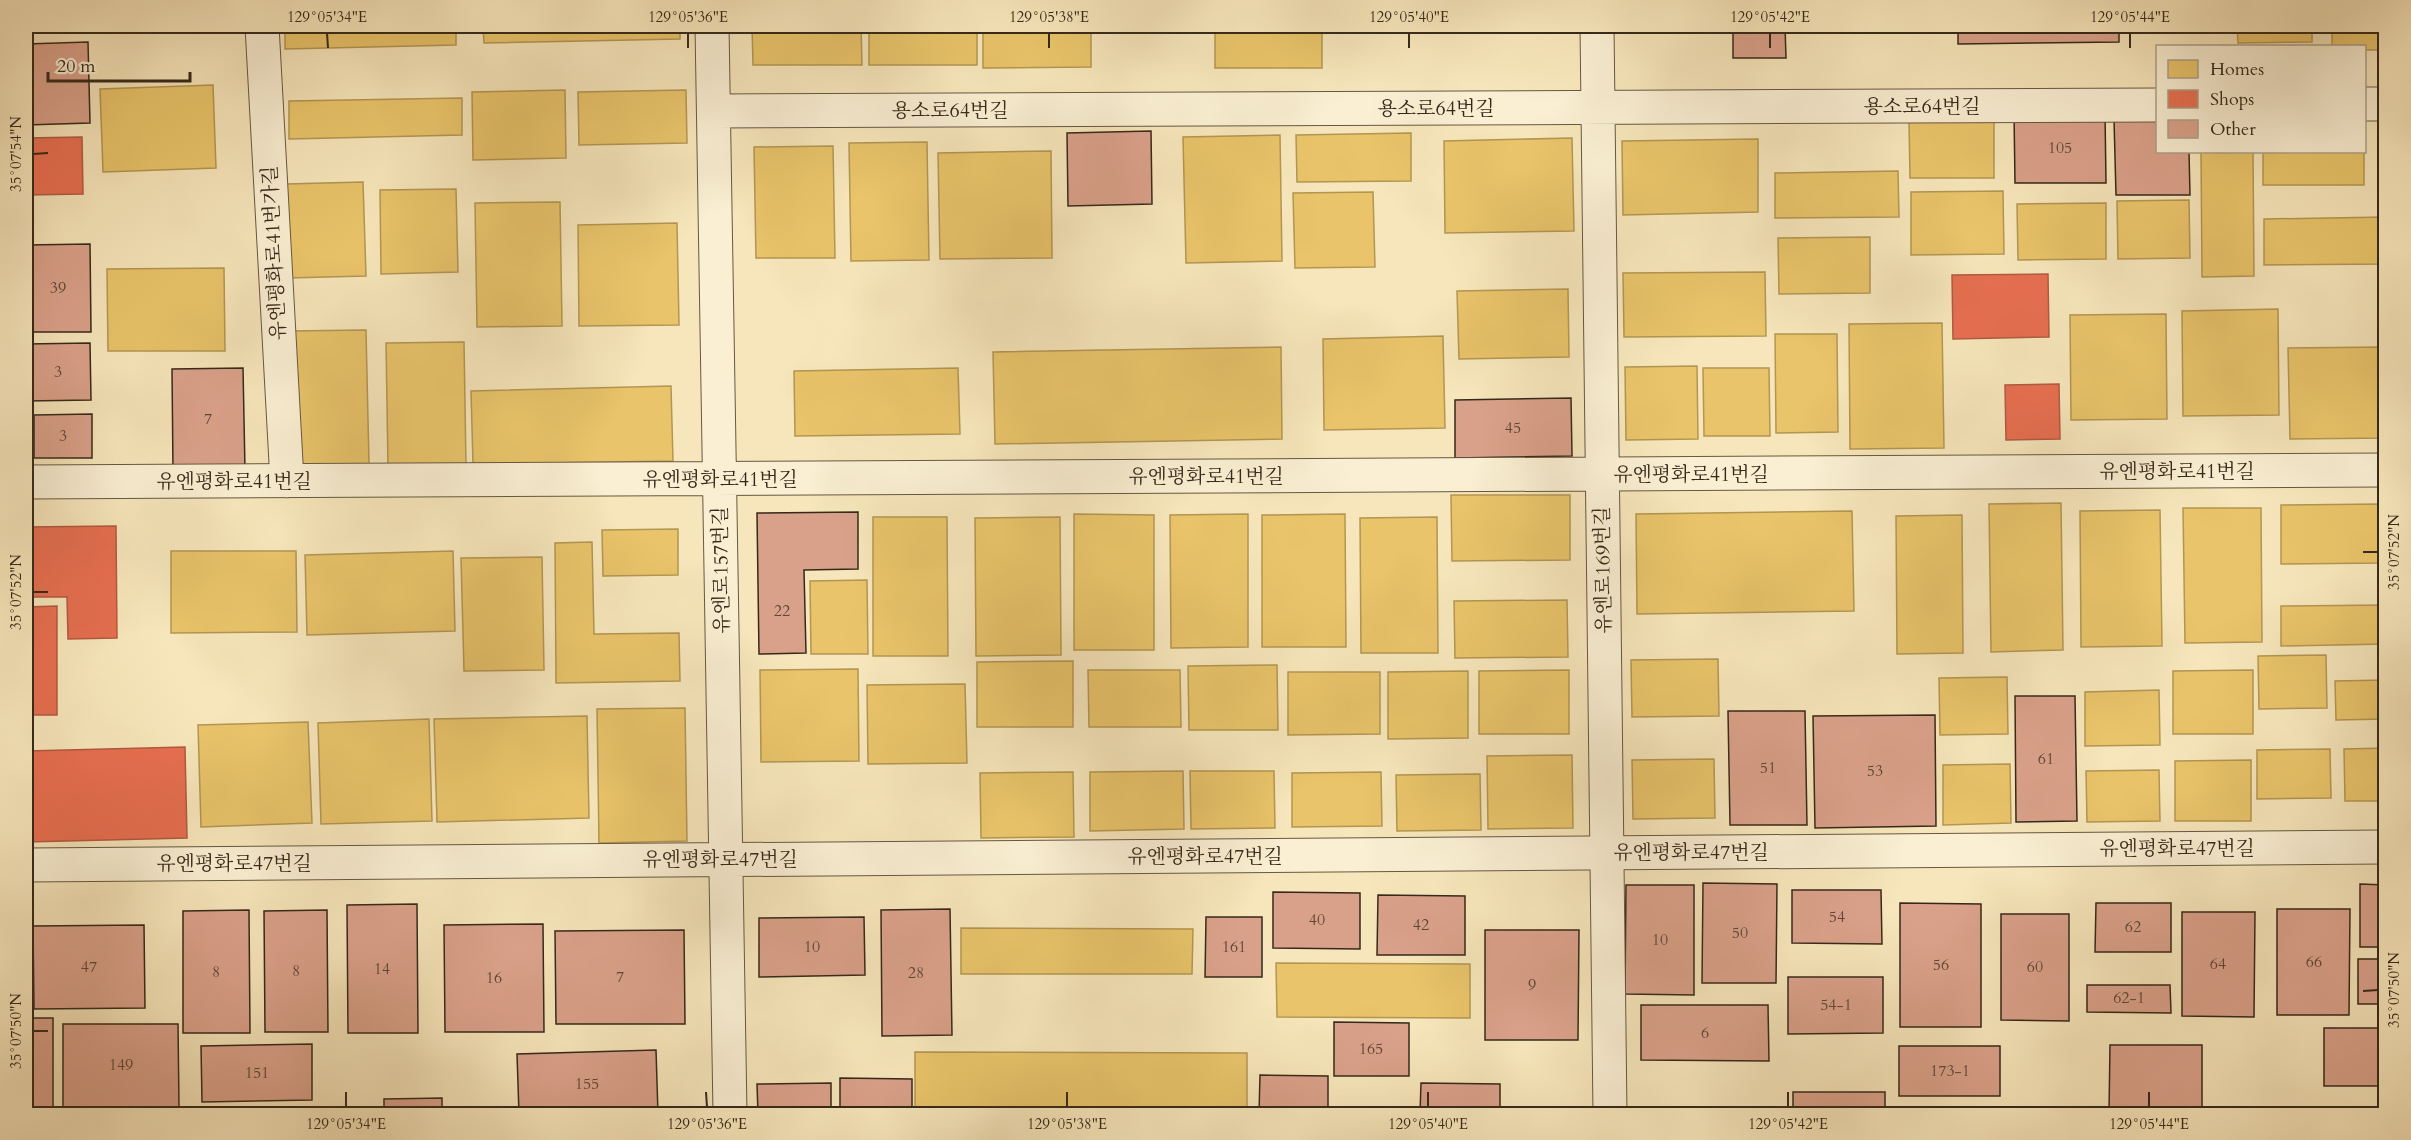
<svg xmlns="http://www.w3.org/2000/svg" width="2411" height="1140" viewBox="0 0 2411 1140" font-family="Cardo,'Noto Serif KR',serif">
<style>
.homes{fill:#e9c46a;stroke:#b39652;stroke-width:1.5}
.shops{fill:#e76f51;stroke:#b25a40;stroke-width:1.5}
.building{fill:#daa18a;stroke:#36291a;stroke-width:1.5}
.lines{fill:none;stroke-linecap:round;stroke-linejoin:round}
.street-casing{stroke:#665842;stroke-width:35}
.street{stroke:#faefd3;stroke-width:33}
.ticks{fill:none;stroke:#36291a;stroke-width:2}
.labels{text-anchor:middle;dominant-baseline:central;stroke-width:6;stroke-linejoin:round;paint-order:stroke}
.number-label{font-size:16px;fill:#5f4736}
.street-label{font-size:20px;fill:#36291a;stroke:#faefd3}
.neatline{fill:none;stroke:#36291a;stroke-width:2}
.ticks-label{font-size:15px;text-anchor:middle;fill:#36291a}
</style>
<rect width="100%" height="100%" fill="#f7e6bb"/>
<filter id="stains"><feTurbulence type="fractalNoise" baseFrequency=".00333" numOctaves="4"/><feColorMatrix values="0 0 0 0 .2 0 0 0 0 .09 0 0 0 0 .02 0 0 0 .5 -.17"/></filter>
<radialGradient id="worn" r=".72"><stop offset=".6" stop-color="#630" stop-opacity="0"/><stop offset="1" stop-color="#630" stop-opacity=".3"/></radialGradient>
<path class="homes" d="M285,26H456V45L285,49Z
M483,26H680V39L484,43Z
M752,26H861L862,65H753Z
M869,26H977V65H869Z
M983,26H1091V67L983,68Z
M1215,26H1322V68H1215Z
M1454,26H1553V30H1454Z
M2237,26H2312V42L2238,43Z
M2332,26H2386V50H2364V46H2332Z
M213,85L216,168L103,172L100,89Z
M565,90L566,158L473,160L472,92Z
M686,90L687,143L579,145L578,92Z
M462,98V135L289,139V101Z
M1909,121H1994V178H1910Z
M1411,133V181L1297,182L1296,135Z
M1280,135L1282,261L1186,263L1183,137Z
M1572,138L1574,231L1445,233L1444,141Z
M1758,139V212L1623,215L1622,141Z
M927,142L929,260L851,261L849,143Z
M833,146L835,258H756L754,147Z
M1051,151L1052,258L940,259L938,153Z
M2201,152H2253L2254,276L2202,277Z
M2263,152H2364V185H2263Z
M1898,171L1899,217L1775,218V173Z
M363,182L366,276L289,278L287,184Z
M456,189L458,272L381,274L380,190Z
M2003,191L2004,254L1911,255V192Z
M1373,192L1375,267L1295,268L1293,193Z
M2189,200L2190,258L2118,259L2117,201Z
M560,202L562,326L477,327L475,203Z
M2106,203V259L2018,260L2017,204Z
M2386,217V264L2264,265V219Z
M677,223L679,325L579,326L578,225Z
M1870,237V293L1779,294L1778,238Z
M224,268L225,351H108L107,269Z
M1765,272L1766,336L1624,337L1623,273Z
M1568,289L1569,357L1459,359L1457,291Z
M2278,309L2279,415L2183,416L2182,311Z
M2166,314L2167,419L2071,420L2070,315Z
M1942,323L1944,448L1850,449L1849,324Z
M366,330L369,464L293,466L290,331Z
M1775,334H1837L1838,432L1776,433Z
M1443,336L1445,428L1324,430L1323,339Z
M464,342L466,465L388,466L386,343Z
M1281,347L1282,439L995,444L993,352Z
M2386,347V438L2290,439L2288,348Z
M1697,366L1698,439L1626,440L1625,367Z
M958,368L960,434L795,436L794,371Z
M1703,368H1769L1770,436H1704Z
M671,386L673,461L473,464L471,391Z
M1451,495H1570V560L1452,561Z
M2061,503L2063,650L1991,652L1989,504Z
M2379,504L2380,563L2281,564V505Z
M2183,508H2261L2262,642L2185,643Z
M2160,510L2162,646L2081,647L2080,511Z
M1852,511L1854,611L1637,614L1636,514Z
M1074,514L1154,515V650H1074Z
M1248,514V647L1171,648L1170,515Z
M1345,514L1346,647H1262V515Z
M1962,515L1963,653L1897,654L1896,516Z
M873,517H947L948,656H873Z
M1060,517L1061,655L976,656L975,518Z
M1437,517L1438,653H1361L1360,518Z
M678,529V575L603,576L602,530Z
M592,542L594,634L679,633L680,681L556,683L555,543Z
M171,551H296L297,632L171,633Z
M453,551L455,631L307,635L305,555Z
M542,557L544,670L464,671L461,558Z
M867,580L868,654H811L810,581Z
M1567,600L1568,657L1455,658L1454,601Z
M2386,605V644L2281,646V606Z
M2326,655L2327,708L2259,709L2258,656Z
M1718,659L1719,716L1632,717L1631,660Z
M1073,661V727H977V662Z
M1277,665L1278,730H1189L1188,666Z
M858,669L859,761L761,762L760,670Z
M1088,670H1180L1181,727H1089Z
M1569,670V734H1479V671Z
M2253,670V734H2173V671Z
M1468,671V738L1388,739V672Z
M1288,672H1380V734L1288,735Z
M2007,677L2008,734L1940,735L1939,678Z
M2386,680V719L2336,720L2335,681Z
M965,684L967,763L868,764L867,685Z
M2159,690L2160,745L2085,746V692Z
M685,708L687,841L599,843L597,709Z
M587,716L589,818L437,822L434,719Z
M429,719L432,821L321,824L318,723Z
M308,722L312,823L201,827L198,725Z
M2386,748V801H2345L2344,749Z
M2330,749L2331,798L2257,799V750Z
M1572,755L1573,828L1488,829L1487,756Z
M1714,759L1715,818L1633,819L1632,760Z
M2251,760V821H2175V761Z
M2010,764L2011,823L1943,825V765Z
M2159,770L2160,821L2087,822L2086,771Z
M1183,771L1184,829L1090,831V772Z
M1190,771H1274L1275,828L1191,829Z
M1073,772L1074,837L981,838L980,773Z
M1381,772L1382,826L1292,827V773Z
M1480,774L1481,830L1397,831L1396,775Z
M961,928L1193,929L1192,974H961Z
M1276,963L1470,964V1018L1277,1017Z
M915,1052L1247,1053V1114H915Z"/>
<path class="shops" d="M82,137L83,194L26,195V138Z
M2048,274L2049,337L1953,339L1952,275Z
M2059,384L2060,439L2006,440L2005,385Z
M116,526L117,638L68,639L67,597H26V527Z
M57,606V715H26V607Z
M185,747L187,838L26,842V751Z"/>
<path class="building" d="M1733,26H1785L1786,58H1733Z
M1958,26H2119V42L1958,44Z
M88,42L90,123L26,125V44Z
M2014,112H2105L2106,183H2015Z
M2158,118V152H2189L2190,195H2116L2114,119Z
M1151,131L1152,204L1068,206L1067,133Z
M90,244L91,332H26V245Z
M90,343L91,400L26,401V344Z
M243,368L245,470L173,471L172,369Z
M1571,398L1572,456L1455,458V400Z
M92,414V458H34V415Z
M858,512V569L804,570L806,653L759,654L757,513Z
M2015,696H2075L2077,821L2016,822Z
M1728,711H1805L1807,825H1730Z
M1935,715L1936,826L1815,828L1813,716Z
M1703,883L1777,884L1776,983H1702Z
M2360,884L2386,885V947H2360Z
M1626,885H1694V995L1625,994Z
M1792,890H1881L1882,944L1792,943Z
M1273,892L1360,893V949L1273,948Z
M1378,895L1465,896V955H1377Z
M1900,903L1981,904V1027H1900Z
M2096,903H2171V952H2095Z
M417,904L418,1033H348L347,905Z
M950,909L952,1035L882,1036L881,910Z
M2277,909H2350L2349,1015H2277Z
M249,910L250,1033H183V911Z
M327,910L328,1032H265L264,911Z
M2182,912H2255L2254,1017L2182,1016Z
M2001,914H2069V1021L2001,1020Z
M864,917L865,975L759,977V918Z
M1206,917H1262V977H1205Z
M543,924L544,1032H445L444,925Z
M144,925L145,1008L34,1009L33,926Z
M684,930L685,1024H556L555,931Z
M1485,930H1579L1578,1040H1485Z
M2358,959H2386V1004H2358Z
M1788,977H1883V1033L1788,1034Z
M2087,985H2170L2171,1013L2087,1012Z
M1641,1005H1768L1769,1061L1641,1060Z
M26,1018H53V1114H26Z
M1334,1022L1409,1023V1076H1334Z
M63,1024H178L179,1107L63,1108Z
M2324,1028H2386V1086H2324Z
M312,1044V1100L202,1102L201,1046Z
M2110,1045H2202V1114H2109Z
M1899,1046H2000V1096H1899Z
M656,1050L658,1114H519L517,1054Z
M1260,1075L1328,1076V1114H1259Z
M840,1078L912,1079V1114H840Z
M831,1083V1114H758L757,1084Z
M1421,1083L1500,1084V1114H1420Z
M1793,1092H1885V1114H1793Z
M442,1098V1114H384V1099Z
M310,1112V1114H245V1113Z"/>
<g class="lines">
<g class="street-casing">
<path id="street" d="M262,26L287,481
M712,26L730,1114
M1597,26L1610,1114
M2364,104H2386
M714,111L2158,105
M26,482L2386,470
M26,865L2386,847"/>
</g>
<use href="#street" class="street"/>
</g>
<path class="ticks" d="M327,33L328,48M688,33V48M1049,33V48M1409,33V48M1770,33V48M2130,33V48M33,154L48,153M2363,552H2378M33,592H48M2363,991L2378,990M33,1031H48M346,1092V1107M706,1092L707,1107M1067,1092V1107M1428,1092V1107M1788,1092V1107M2149,1092V1107"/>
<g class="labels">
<g class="number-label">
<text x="2060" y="148">105</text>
<text x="58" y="288">39</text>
<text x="58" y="372">3</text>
<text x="208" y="419">7</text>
<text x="1513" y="428">45</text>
<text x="63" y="436">3</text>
<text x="782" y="611">22</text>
<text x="2046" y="759">61</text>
<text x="1768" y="768">51</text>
<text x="1875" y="771">53</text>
<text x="1837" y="917">54</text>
<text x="1317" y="920">40</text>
<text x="1421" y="925">42</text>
<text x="2133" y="927">62</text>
<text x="1740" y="933">50</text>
<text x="1660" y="940">10</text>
<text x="812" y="947">10</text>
<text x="1234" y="947">161</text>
<text x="2314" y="962">66</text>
<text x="2218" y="964">64</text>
<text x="1941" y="965">56</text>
<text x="89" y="967">47</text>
<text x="2035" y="967">60</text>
<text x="382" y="969">14</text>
<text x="296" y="971">8</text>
<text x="216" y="972">8</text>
<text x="916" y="973">28</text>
<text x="620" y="977">7</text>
<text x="494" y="978">16</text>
<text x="1532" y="985">9</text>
<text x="2129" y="998">62-1</text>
<text x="1836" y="1005">54-1</text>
<text x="1705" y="1033">6</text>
<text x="1371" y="1049">165</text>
<text x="121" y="1065">149</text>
<text x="1950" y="1071">173-1</text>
<text x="257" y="1073">151</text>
<text x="587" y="1084">155</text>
</g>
<g class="street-label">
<text x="1922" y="106">용소로64번길</text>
<text x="1436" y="108">용소로64번길</text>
<text x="950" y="110">용소로64번길</text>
<text transform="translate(274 253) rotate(-93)">유엔평화로41번가길</text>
<text x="2177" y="471">유엔평화로41번길</text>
<text x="1691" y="474">유엔평화로41번길</text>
<text x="1206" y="476">유엔평화로41번길</text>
<text x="720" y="479">유엔평화로41번길</text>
<text x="234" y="481">유엔평화로41번길</text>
<text transform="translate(721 570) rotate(-91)">유엔로157번길</text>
<text transform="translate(1603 570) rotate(-91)">유엔로169번길</text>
<text x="2177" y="848">유엔평화로47번길</text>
<text x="1691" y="852">유엔평화로47번길</text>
<text x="1205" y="856">유엔평화로47번길</text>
<text x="720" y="859">유엔평화로47번길</text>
<text x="234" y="863">유엔평화로47번길</text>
</g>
</g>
<rect width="2411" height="1140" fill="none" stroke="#f7e6bb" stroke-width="66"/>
<rect x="2156" y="45" width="210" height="108" fill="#faefd3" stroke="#aca089" stroke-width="1.5"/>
<rect x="2168" y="60" width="30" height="18" fill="#e9c46a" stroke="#aca089" stroke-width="1.5"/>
<text x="2210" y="75" font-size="18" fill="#36291a">Homes</text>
<rect x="2168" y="90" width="30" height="18" fill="#e76f51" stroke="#aca089" stroke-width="1.5"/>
<text x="2210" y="105" font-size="18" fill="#36291a">Shops</text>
<rect x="2168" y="120" width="30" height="18" fill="#daa18a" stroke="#aca089" stroke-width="1.5"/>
<text x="2210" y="135" font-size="18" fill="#36291a">Other</text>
<path d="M48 72v9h142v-9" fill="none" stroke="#36291a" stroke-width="3"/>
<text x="57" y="72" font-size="18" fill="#36291a" stroke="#faefd3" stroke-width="4.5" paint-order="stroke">20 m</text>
<rect x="33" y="33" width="2345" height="1074" class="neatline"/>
<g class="ticks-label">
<text x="327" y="22">129°05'34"E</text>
<text x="688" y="22">129°05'36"E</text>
<text x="1049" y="22">129°05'38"E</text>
<text x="1409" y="22">129°05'40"E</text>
<text x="1770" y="22">129°05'42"E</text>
<text x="2130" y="22">129°05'44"E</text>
<text transform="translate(16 154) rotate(-90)" y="5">35°07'54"N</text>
<text transform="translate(2394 552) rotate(-90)" y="5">35°07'52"N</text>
<text transform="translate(16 592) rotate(-90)" y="5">35°07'52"N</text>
<text transform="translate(2394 990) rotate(-90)" y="5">35°07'50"N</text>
<text transform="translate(16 1031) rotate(-90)" y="5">35°07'50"N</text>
<text x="346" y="1129">129°05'34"E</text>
<text x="707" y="1129">129°05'36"E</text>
<text x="1067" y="1129">129°05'38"E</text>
<text x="1428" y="1129">129°05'40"E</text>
<text x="1788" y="1129">129°05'42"E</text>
<text x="2149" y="1129">129°05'44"E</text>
</g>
<rect width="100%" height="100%" filter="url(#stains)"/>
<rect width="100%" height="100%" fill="url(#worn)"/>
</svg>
